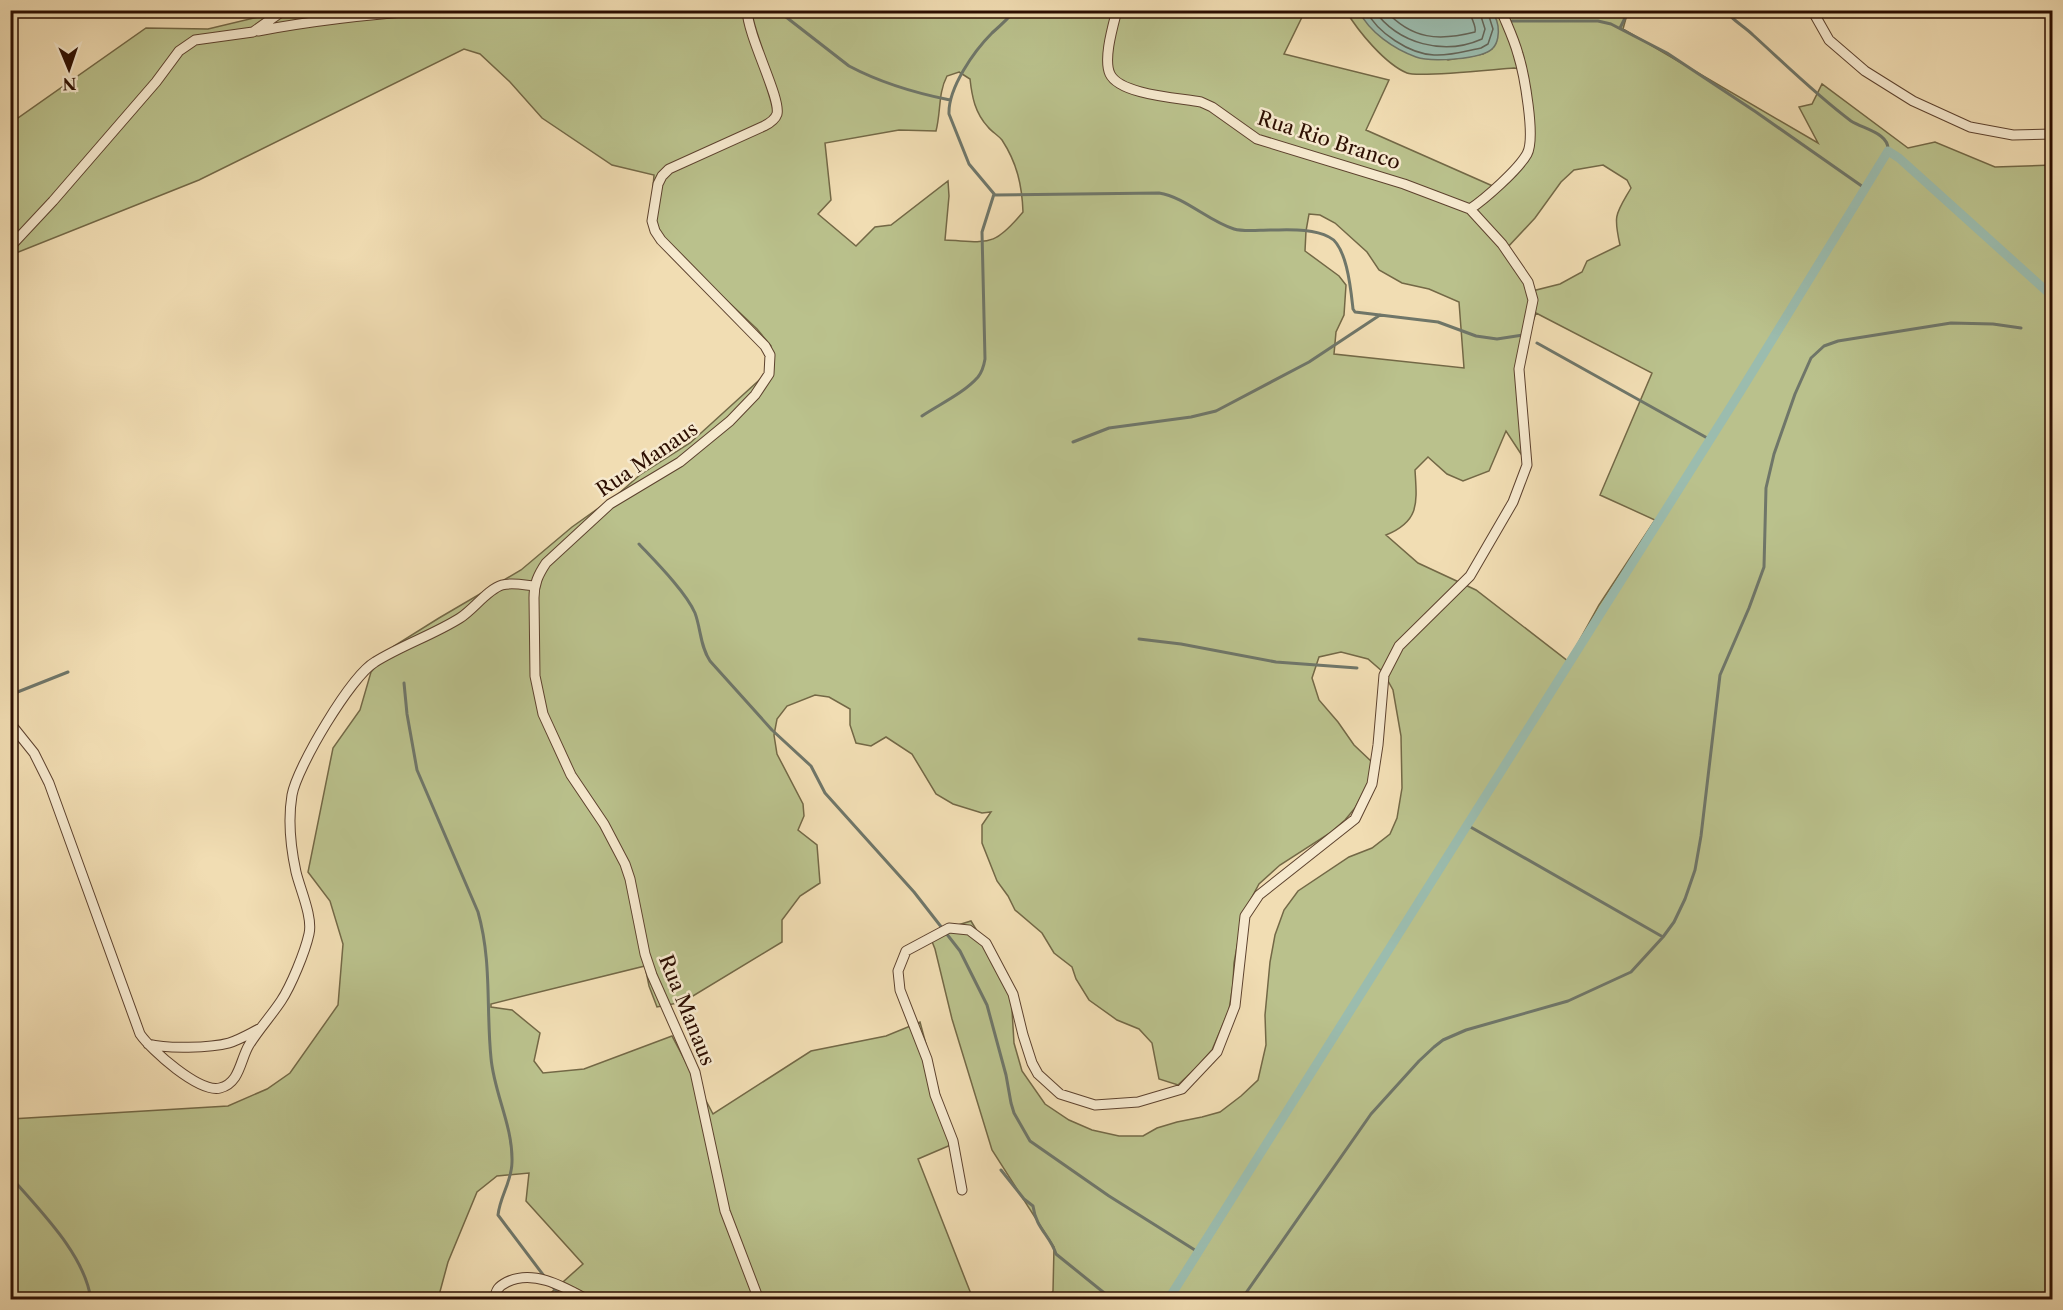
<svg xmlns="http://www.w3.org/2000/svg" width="2063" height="1310" viewBox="0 0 2063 1310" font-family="'Libre Caslon Text',serif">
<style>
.green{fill:#bac18c;stroke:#736846;stroke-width:1.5;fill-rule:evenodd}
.water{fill:#9bbcae;stroke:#6f7669;stroke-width:1.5}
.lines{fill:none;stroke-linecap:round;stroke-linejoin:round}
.shore{stroke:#646558;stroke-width:1.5}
.stream{stroke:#6f7669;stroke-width:3}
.canal{stroke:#9bbcae;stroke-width:9}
.street-casing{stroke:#5d422e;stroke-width:11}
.street{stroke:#f6e9ce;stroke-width:9}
.labels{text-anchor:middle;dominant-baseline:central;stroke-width:5;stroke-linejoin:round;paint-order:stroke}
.street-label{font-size:20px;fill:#2c0e01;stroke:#f6e9ce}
</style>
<rect width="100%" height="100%" fill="#f1ddb3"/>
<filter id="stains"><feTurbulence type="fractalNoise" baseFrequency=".00333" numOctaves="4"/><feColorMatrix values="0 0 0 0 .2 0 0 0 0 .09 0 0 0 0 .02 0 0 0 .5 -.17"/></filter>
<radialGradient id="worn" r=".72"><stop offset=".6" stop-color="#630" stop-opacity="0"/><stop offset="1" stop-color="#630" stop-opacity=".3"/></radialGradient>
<path class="green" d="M288,10L1305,11L1284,54L1389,80L1366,130L1495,187L1529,151L1526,70L1514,68C1497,69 1418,78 1407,73C1385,64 1358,31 1346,11H1359L1362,17L1448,60L1483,54L1492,49C1495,36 1502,19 1489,11H1628L1623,29L1818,143L1799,107L1812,104L1822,84L1908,148L1935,142L1995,167L2052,165V1299H1047L1053,1291L1054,1247L992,1150L952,1019L935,949L929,934L971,921L1015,994L1012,1010L1014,1043L1022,1071L1045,1104L1069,1120L1092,1130L1119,1136H1143L1157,1128L1177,1122L1202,1117L1220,1112L1241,1096L1258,1080L1266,1045L1265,1015L1270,962L1275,935L1284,910L1298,891L1349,857L1372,848L1390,834L1397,818L1402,788L1401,736L1393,690L1383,672L1368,659L1341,652L1319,657L1312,678L1319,700L1338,722L1354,745L1373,763L1367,785L1355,808L1345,820L1330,833L1280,865L1259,884L1243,914L1234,963L1233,984L1229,1010L1212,1050L1198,1066L1178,1085L1159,1079L1152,1043L1139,1029L1117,1020L1089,1000L1076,979L1072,967L1054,953L1042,933L1015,910L1008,896L997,881L982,843V825L991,812L982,813L953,804L936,794L912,754L886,737L871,746L856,743L850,725V709L829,697L815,695L787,706L777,719L774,735L777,754L803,804L804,816L798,830L817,845L820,883L800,896L782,920V942L683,1002L657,1007L649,986L645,966L491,1004V1007L512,1010L540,1033L534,1061L543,1073L584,1069L672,1036L713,1114L811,1051L886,1036L920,1022L953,1144L918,1159L973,1299H544L583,1264L526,1201L529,1173L497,1176L477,1192L448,1262L438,1299H11V1119L228,1106L267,1089L290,1073L338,1005L343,944L330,901L308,872L333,748L360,710L371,672L394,646L439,618L521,570L572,527L617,495L641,474L690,443L766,374L771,346L757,329L652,230L651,213L654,175L612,165L542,118L510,82L480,54L464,49L199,180L11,255V123L146,28L208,29ZM959,72L970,79C972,97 975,113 988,127C992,132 998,135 1002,140C1017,163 1022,185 1023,212C993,248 989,242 945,240L949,196L948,181L891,225L875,227L856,246L818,214L831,200L825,143L899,130L936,131C941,112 938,93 947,76ZM1603,165L1627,180L1631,188C1616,214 1613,214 1620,245L1587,261L1582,272L1560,284L1528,292L1507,248L1535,218L1561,182L1574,170ZM1309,214L1320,215L1335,223L1367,252L1379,270L1402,283L1429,289L1459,302L1464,368L1334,354L1336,332L1344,315L1346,285L1339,276L1305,251L1306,231ZM1536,313L1652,373L1600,495L1655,520L1599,605L1568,661L1476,590L1418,563L1386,535C1420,521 1417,503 1415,470L1428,457L1447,474L1463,481L1489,471L1506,431L1525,460L1516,368Z"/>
<path class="water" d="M1359,11H1489C1495,14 1497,19 1498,26C1499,33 1498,43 1493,48C1482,60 1430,62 1416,57C1394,49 1369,32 1359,11Z"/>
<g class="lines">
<path class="shore" d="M1366,10C1377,33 1410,54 1434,55C1450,56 1466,51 1481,48L1488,44L1493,29L1487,10
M1374,10C1398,44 1444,56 1482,39L1485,29L1479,10
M1385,10C1412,40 1439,41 1475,32C1477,26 1470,18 1470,10"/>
<path class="stream" d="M777,10L849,66C881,83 915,93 950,100
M1015,10C1008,19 1000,26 992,33C974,51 948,88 949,114L969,164L995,195L1159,193C1185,197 1208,221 1234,229C1244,232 1259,230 1270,230C1289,230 1312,228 1329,237C1347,245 1351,291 1353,309L1355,312L1438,322L1476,336L1497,339L1523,335
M1725,10C1733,21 1744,26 1753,35C1785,64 1816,95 1851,121C1863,129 1890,133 1888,151
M1512,21H1598L1611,24L1667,53L1756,112L1866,189
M1620,28L1629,10
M1537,343L1709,439
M922,416C940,404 964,393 978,377C982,372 984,365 985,359L982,232L994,194
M1073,442L1109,428L1191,417L1216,411L1309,362L1380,315
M639,544C655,561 686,592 695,613C701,629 700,646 710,661L772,730L811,766L825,793L914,892L960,951L987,1005L1006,1075L1011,1103L1014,1113L1030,1141L1109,1196L1198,1252
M1139,639L1181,644L1276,662L1357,668
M404,683L407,714L417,770L478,912C492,961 486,1009 491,1058C494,1093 513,1126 512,1162C512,1181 500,1196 498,1215L544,1276
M10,695L68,672
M1467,825L1663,937
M1001,1170L1024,1199L1033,1206C1036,1229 1050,1235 1056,1254L1113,1300
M10,1176C39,1210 85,1254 91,1300
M552,1286L564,1300
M1241,1300L1371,1114L1419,1061L1434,1047L1443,1040L1466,1030L1568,1001L1631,972L1663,937L1674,922L1685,899L1695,870L1701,836L1720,675L1749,608L1764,567L1766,488L1774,454L1795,394L1811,358L1824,346L1838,341L1951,323L1993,324L2021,328
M2044,1300L2052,1270"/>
<path class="canal" d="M1168,1300L1740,392L1888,151L1899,158L2052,296"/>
<g class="street-casing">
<path id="street" d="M747,10C748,37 781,98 777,114C775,120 770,123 764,126L669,169L662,176L658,184L652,221L655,231L661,240L765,346L770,355L769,374L755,395L730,421L680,462L610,504L546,563C538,575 534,584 534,598L535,676L543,714L571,775L604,824L625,864L630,879L645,954L652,975L695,1072L725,1211L759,1300
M1812,10L1829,40L1865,71L1913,101L1970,127L2013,135L2052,134
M258,31C316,20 372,14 430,10
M1470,209C1485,199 1518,170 1527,154C1536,138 1524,73 1518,54C1514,39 1507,25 1501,10
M10,247L53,201L156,82L179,51L195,40L253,32L284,10
M10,723L34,753L49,783L140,1034C151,1050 199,1093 220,1088C240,1083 240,1060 249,1045C259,1029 271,1016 281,1001C291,986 305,952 309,934C313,917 300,889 296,872C291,849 288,819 292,795C297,767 351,676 375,662C402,645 433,635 460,618C473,610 488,589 502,585C512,582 524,585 534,586
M148,1044C166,1049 211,1048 229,1043C239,1040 249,1034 259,1029
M962,1190L953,1141L935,1095L927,1059L900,990L898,971L906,951L949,928L969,930L986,943L1013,994L1023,1035L1032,1063L1038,1074L1060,1094L1095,1105L1138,1102L1182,1089L1217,1052L1235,1006L1245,916L1259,895L1355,819L1372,784L1378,745L1384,675L1399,646L1470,576L1513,502L1527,465L1519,369L1533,300L1528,282L1502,244L1470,209L1404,184L1257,139L1212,107L1201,102C1180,98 1120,95 1110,74C1103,59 1113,26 1117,10
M495,1300C495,1290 499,1286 507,1282C534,1269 564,1287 588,1300"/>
</g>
<use href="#street" class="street"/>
</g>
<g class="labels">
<g class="street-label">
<text transform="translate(1329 140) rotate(18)">Rua Rio Branco</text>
<text transform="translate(647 459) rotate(-34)">Rua Manaus</text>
<text transform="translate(687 1010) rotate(68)">Rua Manaus</text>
</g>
</g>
<rect width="2063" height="1310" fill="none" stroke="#f1ddb3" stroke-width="36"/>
<rect x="12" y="12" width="2039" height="1286" fill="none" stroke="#2c0e01" stroke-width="3"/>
<rect x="18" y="18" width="2027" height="1274" fill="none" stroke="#2c0e01" stroke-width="1.5"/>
<g transform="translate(69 69) rotate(178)" stroke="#f6e9ce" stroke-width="4.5" paint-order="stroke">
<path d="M0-4.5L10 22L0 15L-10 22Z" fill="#2c0e01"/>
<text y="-9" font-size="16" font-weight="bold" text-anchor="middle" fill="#2c0e01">N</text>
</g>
<rect width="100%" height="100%" filter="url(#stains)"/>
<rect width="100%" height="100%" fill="url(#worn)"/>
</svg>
